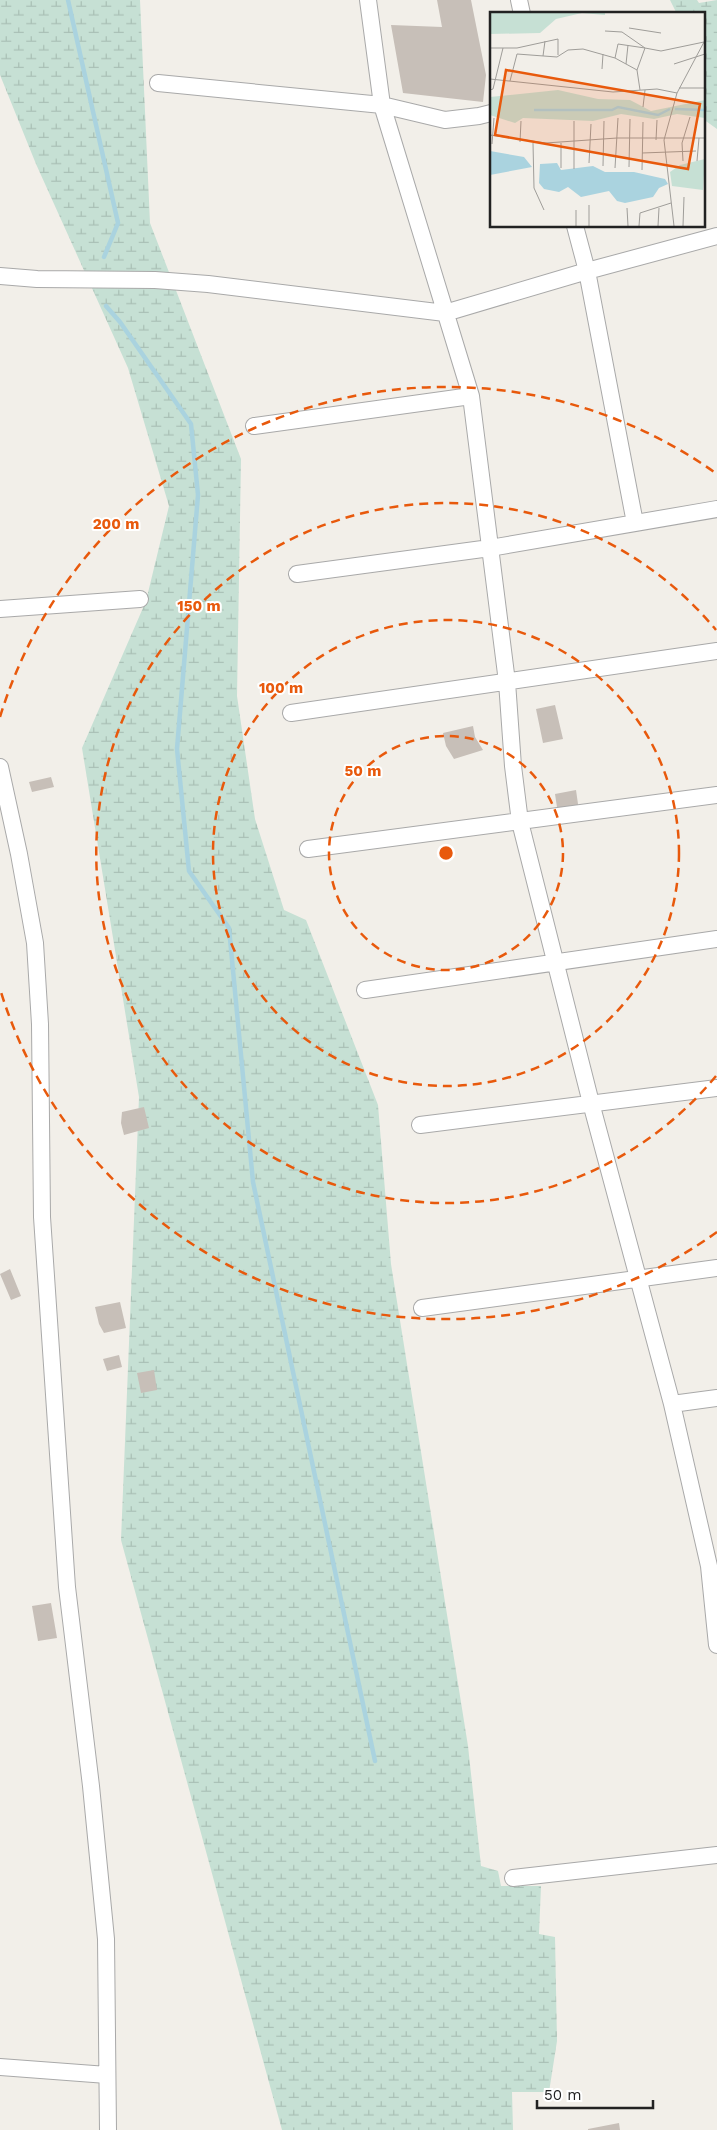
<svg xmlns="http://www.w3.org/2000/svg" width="717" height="2130" viewBox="0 0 717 2130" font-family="'Work Sans',sans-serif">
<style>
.wetland{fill:url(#wetland-marsh)}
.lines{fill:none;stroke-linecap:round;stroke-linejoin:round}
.stream{stroke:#aad3df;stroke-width:4.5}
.building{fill:#c7bfb8}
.minor-casing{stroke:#a9a9a9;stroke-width:18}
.minor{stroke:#fff;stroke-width:16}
.ring{fill:none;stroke:#e8590c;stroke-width:2.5;stroke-dasharray:9 6}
.inset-river{fill:none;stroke:#aad3df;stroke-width:2.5}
.inset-road{fill:none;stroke:#9f9d99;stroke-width:1}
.view{fill:#e8590c;fill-opacity:0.15;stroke:#e8590c;stroke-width:2.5}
.inset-edge{fill:none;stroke:#222;stroke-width:2.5}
.centre{fill:#e8590c;stroke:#fff;stroke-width:2.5}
.ring-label{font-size:15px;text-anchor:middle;font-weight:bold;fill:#e8590c;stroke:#fff;stroke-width:4;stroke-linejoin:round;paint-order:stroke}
</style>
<defs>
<pattern id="wetland-marsh" width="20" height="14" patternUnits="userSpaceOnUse" patternTransform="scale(1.25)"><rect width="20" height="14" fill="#c6e0d4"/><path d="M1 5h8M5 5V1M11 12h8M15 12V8" fill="none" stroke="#aac0b6"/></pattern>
</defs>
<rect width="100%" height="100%" fill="#f2efe9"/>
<path class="wetland" d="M0,0H140L150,223L241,459L237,696L255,819L284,910L306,920L378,1105L391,1264L468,1746L481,1866L498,1871L501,1886H541L539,1934L555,1937L557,2041L549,2092H512L513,2130H282L121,1540L139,1097L82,748L146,601L169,506L128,368L36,164L0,75Z
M670,0H697L699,3L717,0V129L703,119V14H677Z"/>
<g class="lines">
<path class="stream" d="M68,0L118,223L104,257
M106,306L120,322L191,424L198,495L177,749L189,871L229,928L253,1182L375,1761"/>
</g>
<path class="building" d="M437,0H471L486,75L483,102L403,93L391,25L442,27Z
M555,705L563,739L543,743L536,709Z
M473,726L475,737L483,750L454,759L446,746L443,733Z
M51,777L54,787L32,792L29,782Z
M576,790L579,811L558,814L555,794Z
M144,1107L149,1128L124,1135L121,1123L122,1112Z
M10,1269L21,1296L11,1300L0,1274Z
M120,1302L126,1328L104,1333L99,1324L95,1307Z
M119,1355L122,1367L107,1371L103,1359Z
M154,1370L157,1390L141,1393L137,1373Z
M51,1603L57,1638L38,1641L32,1606Z
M619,2123L620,2130H588V2129Z"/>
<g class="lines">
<g class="minor-casing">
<path id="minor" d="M368,0L382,105L471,396L507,682L513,766L520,822L591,1103L672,1404L709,1566L717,1645
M519,0L522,14
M158,83L382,105L445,120L479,116L491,113
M575,226L587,271L635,523
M0,276L37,279L155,280L208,284L445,313L587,271L717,236
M254,426L471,396
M297,574L490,548L717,509
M0,609L140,599
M291,713L717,651
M0,767L19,854L35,943L40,1024L42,1217L67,1587L91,1786L106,1939L108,2130
M308,849L717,795
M365,990L717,939
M420,1125L717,1088
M422,1308L717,1268
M672,1404L717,1398
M513,1878L717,1855
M0,2067L107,2075"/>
</g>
<use href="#minor" class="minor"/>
</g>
<g class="ring">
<circle cx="446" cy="853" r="117"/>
<circle cx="446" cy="853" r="233"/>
<path d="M716 1076A350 350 0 1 1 716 630"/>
<path d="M717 1232A466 466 0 0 1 0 989M0 717A466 466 0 0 1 717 474"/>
</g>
<g transform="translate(490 12)">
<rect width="215" height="215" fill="#f2efe9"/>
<path d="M0,1H115V3L92,1L66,7L50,21L0,22ZM68,78L108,87L140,88L161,99L215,88V106L187,102L164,107L131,102L103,109L33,106L25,111L0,103V85ZM215,147L213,178L182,174L180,160L190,153Z" fill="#c6e0d4"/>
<path d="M0,139L34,145L42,155L0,163ZM67,151L71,158L103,154L115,160H144L175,167L178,172L169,176L163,185L135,191L127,189L119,179L91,185L78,175L69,180L54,177L49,171L50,152Z" fill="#aad3df"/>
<path class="inset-river" d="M185,97L215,98M44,98H122L128,95L168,103L180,97"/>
<path class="inset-road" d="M139,16L171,21M115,19L132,20L155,36L128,32L125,46M0,36H27L68,27V43M53,44L55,29M136,52L138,33M184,52L215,42M112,57L113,42M147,58L150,78M0,67L123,80L167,77L187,81M20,69L27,42L67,45L78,38L93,37L125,46L147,58L155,36L171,39L214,30M189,76H215M0,78L3,77L13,36M153,95L155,78M0,123L56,131L127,126H215M166,128L167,108M30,130L31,109M43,131L44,176L54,198M2,132L4,106M152,141L206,139M193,149L192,131L200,105M207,149L209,126M99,151L101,112M113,154L114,109M139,155L140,107M71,156V131M125,156L128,106M84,157V109M152,158L153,110M137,196L138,214M86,198V214M99,214V193M149,214L150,201L181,191M168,214L169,196M184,214L174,128L187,81L214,30M193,214L194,185"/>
<path class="view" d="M16,58L210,92L198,157L5,123Z"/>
<rect width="215" height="215" class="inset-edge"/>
</g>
<circle cx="446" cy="853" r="8" class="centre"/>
<g class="ring-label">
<text x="116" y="529">200 m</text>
<text x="199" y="611">150 m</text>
<text x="281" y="693">100 m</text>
<text x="363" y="776">50 m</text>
</g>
<path d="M537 2100v8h116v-8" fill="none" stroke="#222222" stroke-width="2.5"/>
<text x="544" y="2100" font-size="15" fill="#222222" stroke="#ffffff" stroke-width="4" paint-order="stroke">50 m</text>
</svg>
